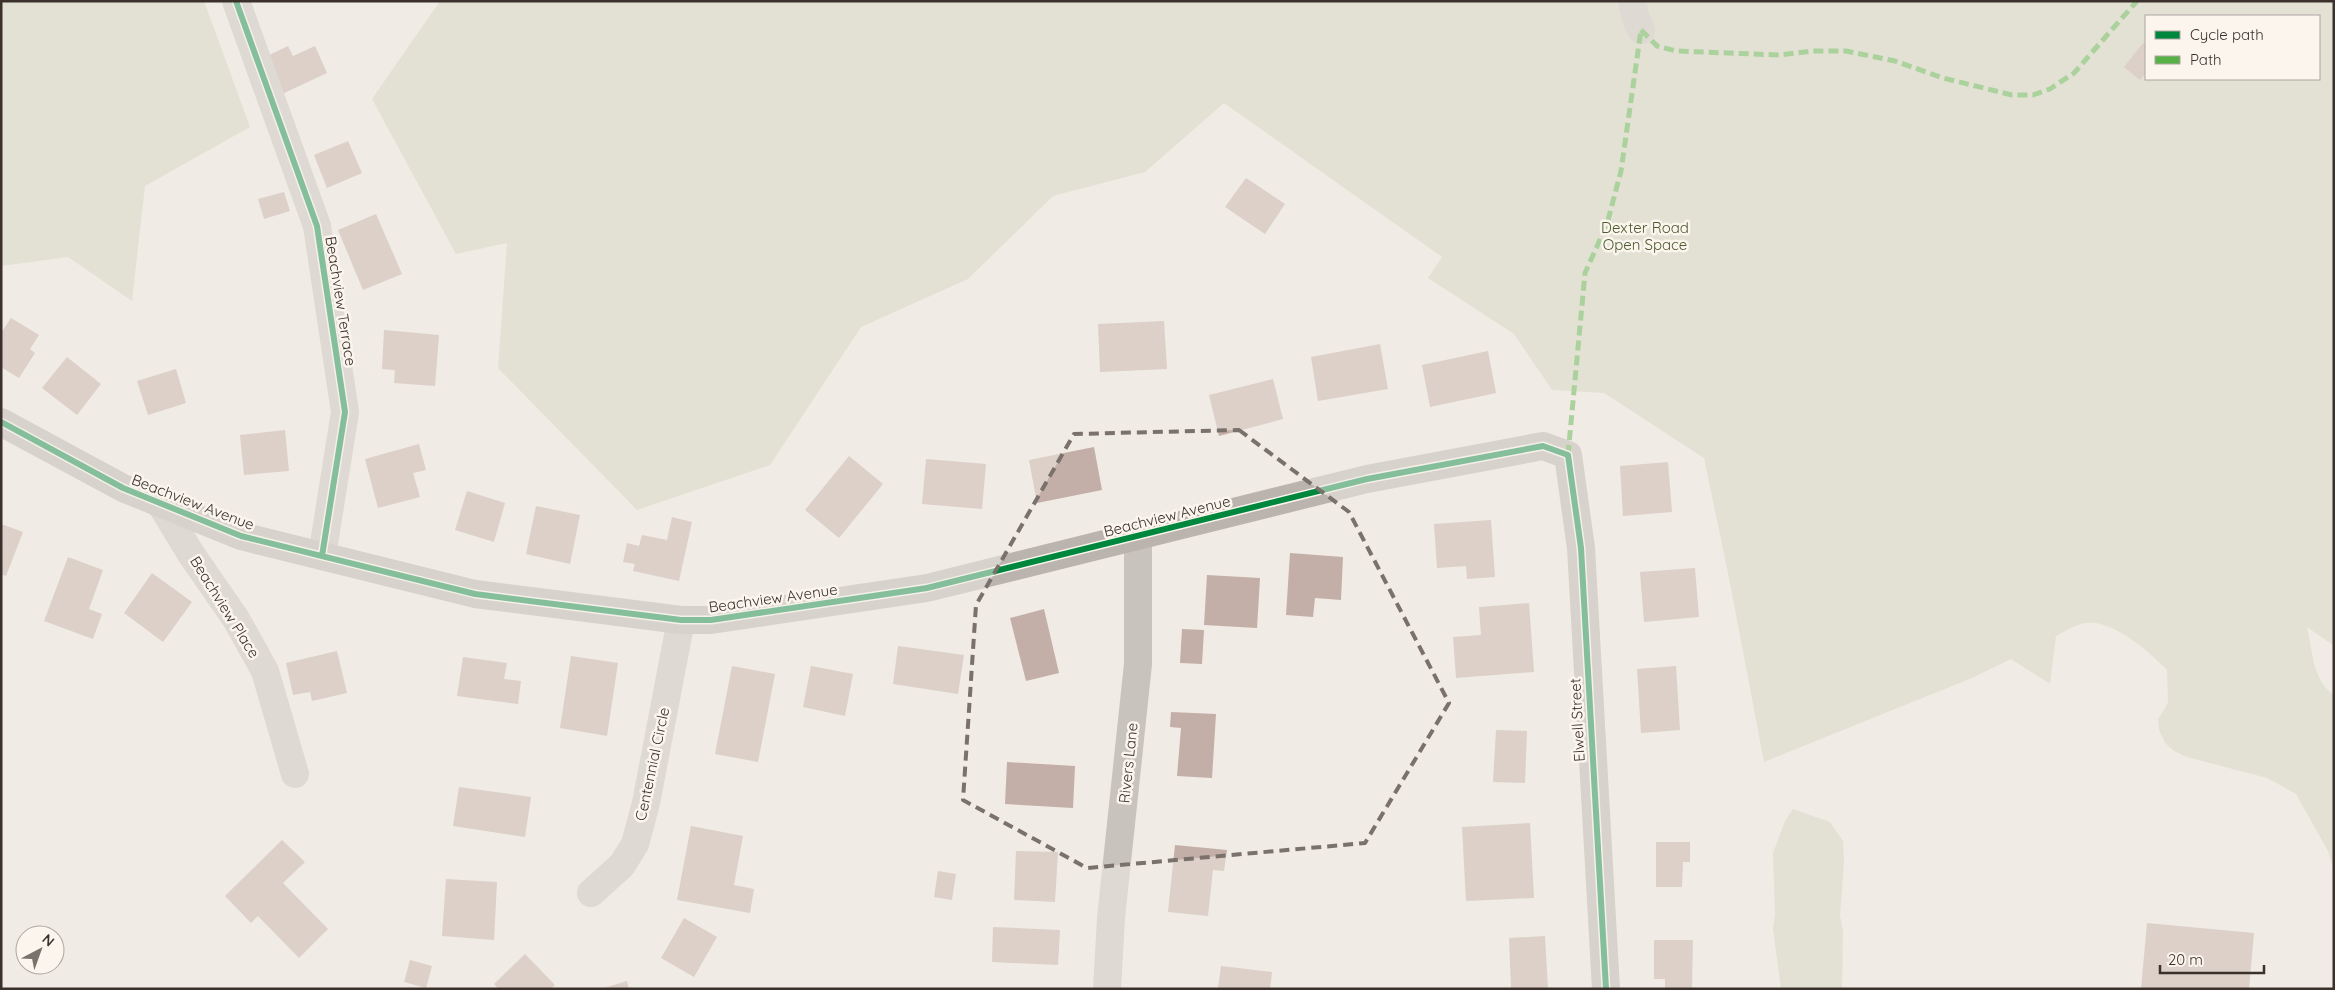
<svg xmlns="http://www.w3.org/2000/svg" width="2335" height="990" viewBox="0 0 2335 990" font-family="Quicksand,sans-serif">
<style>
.green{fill:#d1d6bf;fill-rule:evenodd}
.building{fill:#c3afa7}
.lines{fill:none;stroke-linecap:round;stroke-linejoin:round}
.street{stroke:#c9c3be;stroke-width:28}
.secondary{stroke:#bab3ae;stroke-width:28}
.quiet{stroke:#57b246;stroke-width:5;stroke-dasharray:10 5;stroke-linecap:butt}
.cycleway-casing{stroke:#fbf5ee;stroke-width:9}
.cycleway{stroke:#00873e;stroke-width:6}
.marked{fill:none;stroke:#7a716c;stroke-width:4;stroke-dasharray:10 6;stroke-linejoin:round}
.labels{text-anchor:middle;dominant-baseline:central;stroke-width:5;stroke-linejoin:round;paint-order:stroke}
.park-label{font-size:15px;fill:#4a5a2e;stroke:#fbf5ee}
.street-label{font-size:15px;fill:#3b302b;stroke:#fbf5ee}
</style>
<rect width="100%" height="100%" fill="#f0ebe5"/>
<path class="green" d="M1,1H204L250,127L145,186L132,301L68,257L1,266Z
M440,1H2334V646L2307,627C2313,651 2312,680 2334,695V871L2328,851L2296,794L2267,778L2187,757L2174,751L2165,743L2159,730L2158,719L2168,703L2167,670C2148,651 2110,616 2081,624C2073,626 2064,632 2056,636L2050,684L2011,659L1972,678L1764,762L1729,578L1704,458L1604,393L1552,390L1514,334L1428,278L1442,257L1224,103L1145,172L1053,196L968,279L861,327L770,465L637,510L498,368L507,243L456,254L372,99ZM2146,16H2319V79H2146Z
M1793,809L1830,822L1843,841L1844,862L1840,916L1843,931L1842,989H1781L1773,929L1775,914L1773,853L1785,821Z"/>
<path class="building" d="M2143,43L2146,45V73L2140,80L2124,67Z
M288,46L293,56L315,46L327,73L282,94L265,57Z
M348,141L362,173L327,188L314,155Z
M1246,178L1285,204L1265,234L1225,207Z
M284,192L290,211L264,219L258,199Z
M376,214L402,274L363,290L338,230Z
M11,318L39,335L30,349L35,353L19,378L1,367V333Z
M1164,321L1167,369L1100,372L1098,324Z
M384,330L439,335L435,386L394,383L395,370L382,369Z
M1380,344L1388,389L1318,401L1311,357Z
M1488,351L1496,393L1430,407L1422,365Z
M67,357L101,384L77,415L42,388Z
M176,369L186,403L148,415L137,381Z
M1273,379L1283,419L1219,436L1209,395Z
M285,430L289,471L244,475L240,435Z
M419,444L426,470L413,473L420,497L378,508L365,459Z
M1094,447L1102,490L1037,503L1029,460Z
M849,456L883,484L839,538L805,510Z
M926,459L986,464L982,509L922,504Z
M1668,462L1672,512L1623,516L1620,466Z
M467,491L505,503L494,542L455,530Z
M536,506L580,515L570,564L526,554Z
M672,517L692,522L679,581L633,571L635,564L623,562L627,543L639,546L642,535L667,540Z
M1491,520L1495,577L1467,579L1466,566L1437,568L1434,524Z
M1,524L23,532L6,576L1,574Z
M1290,553L1343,557L1341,600L1315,598L1313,617L1286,615Z
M68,557L103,570L89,609L102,614L93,639L44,621Z
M1695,568L1699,617L1644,622L1640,572Z
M152,573L192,602L163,642L124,613Z
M1207,575L1260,578L1257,628L1204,625Z
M1529,603L1534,672L1456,678L1453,637L1481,635L1479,607Z
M1044,609L1059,673L1026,681L1010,618Z
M1182,629L1204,630L1202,664L1180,663Z
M898,646L964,655L958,694L893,684Z
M337,651L347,693L312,701L310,692L293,695L286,663Z
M571,656L618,663L607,736L560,728Z
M463,657L507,663L504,679L521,681L518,704L457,696Z
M732,666L775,674L758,762L715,754Z
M811,666L853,674L845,716L803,707Z
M1676,666L1680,730L1641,733L1637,669Z
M1171,712L1216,714L1212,778L1177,776L1181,728L1170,727Z
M1496,730L1527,731L1525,783L1493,782Z
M1007,762L1075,766L1073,808L1005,804Z
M459,787L531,797L525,837L453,826Z
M1530,823L1534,898L1466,901L1462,827Z
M691,826L743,836L734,885L754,889L750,913L677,900Z
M282,840L305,862L283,883L328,929L299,958L258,916L251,923L225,896Z
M1656,842H1690V862H1683L1682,887H1656Z
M1175,845L1227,850L1224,871L1213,870L1208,916L1168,912Z
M1016,851L1058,852L1055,902L1014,900Z
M938,871L956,874L952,900L934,897Z
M446,879L497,882L494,940L442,936Z
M684,918L717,937L694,977L661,958Z
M2147,923L2254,933L2249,989H2141Z
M993,927L1060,930L1058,965L992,962Z
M1545,936L1548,989H1511L1509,938Z
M1654,940H1693L1692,989H1665V979H1654Z
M525,954L555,985L551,989H499L494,984Z
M410,960L432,966L426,988L404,982Z
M1221,966L1272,972L1270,989H1218Z
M627,981L629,989H604V988Z"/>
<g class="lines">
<path class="street" d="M236,1L317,226L345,412L322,556
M1632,1L1636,19L1641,30
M160,503L191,554L236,619L265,671L295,774
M591,893L622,865L635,844L646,803L681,620
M1107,989L1111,918L1138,664V536"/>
<path class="secondary" d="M1,422L123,488L241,536L475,594L681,620H711L927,588L1367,479L1543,446L1568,455L1581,548L1606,989"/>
<path class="quiet" d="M1641,30L1657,46L1676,51L1779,55L1813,51H1846L1895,61L1943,78L2012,95H2033L2050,89L2074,73L2137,1
M1568,455L1585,273L1607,224L1621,171L1641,30"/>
<g class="cycleway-casing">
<path id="cycleway" d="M236,1L317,226L345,412L322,556
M1,422L123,488L241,536L475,594L681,620H711L927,588L1367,479L1543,446L1568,455L1581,548L1606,989"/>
</g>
<use href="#cycleway" class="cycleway"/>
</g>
<path d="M0 0H2335V990H0ZM1239,430L1349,512L1449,703L1365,843L1087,868L963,800L976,605L1074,434Z" fill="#f0ebe5" fill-opacity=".55" fill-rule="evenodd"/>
<path class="marked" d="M1239,430L1349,512L1449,703L1365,843L1087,868L963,800L976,605L1074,434Z"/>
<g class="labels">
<g class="park-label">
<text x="1645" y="227">Dexter Road<tspan x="1645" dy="17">Open Space</tspan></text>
</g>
<g class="street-label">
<text transform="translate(341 301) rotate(81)">Beachview Terrace</text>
<text transform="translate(193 502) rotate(21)">Beachview Avenue</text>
<text transform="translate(1167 516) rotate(-14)">Beachview Avenue</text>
<text transform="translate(773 598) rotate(-8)">Beachview Avenue</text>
<text transform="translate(225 607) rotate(58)">Beachview Place</text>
<text transform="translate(1577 720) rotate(-93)">Elwell Street</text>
<text transform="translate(1128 763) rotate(-84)">Rivers Lane</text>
<text transform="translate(652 764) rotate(-78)">Centennial Circle</text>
</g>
</g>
<rect width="2335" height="990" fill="none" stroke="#3b302b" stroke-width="5"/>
<rect x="2145" y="15" width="175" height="65" fill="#fbf5ee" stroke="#aea6a0"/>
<rect x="2155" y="31" width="25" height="8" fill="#00873e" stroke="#aea6a0"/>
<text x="2190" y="40" font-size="15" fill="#3b302b">Cycle path</text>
<rect x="2155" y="56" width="25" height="8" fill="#57b246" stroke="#aea6a0"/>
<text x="2190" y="65" font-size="15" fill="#3b302b">Path</text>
<g transform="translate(40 950) rotate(41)"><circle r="24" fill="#fbf5ee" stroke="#aea6a0"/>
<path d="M0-4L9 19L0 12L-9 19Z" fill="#7a716c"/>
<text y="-8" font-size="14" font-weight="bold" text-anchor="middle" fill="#3b302b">N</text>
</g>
<path d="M2160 965v8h104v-8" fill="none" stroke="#3b302b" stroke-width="2.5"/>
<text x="2168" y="965" font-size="15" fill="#3b302b" stroke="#fbf5ee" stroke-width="4" paint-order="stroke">20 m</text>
</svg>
